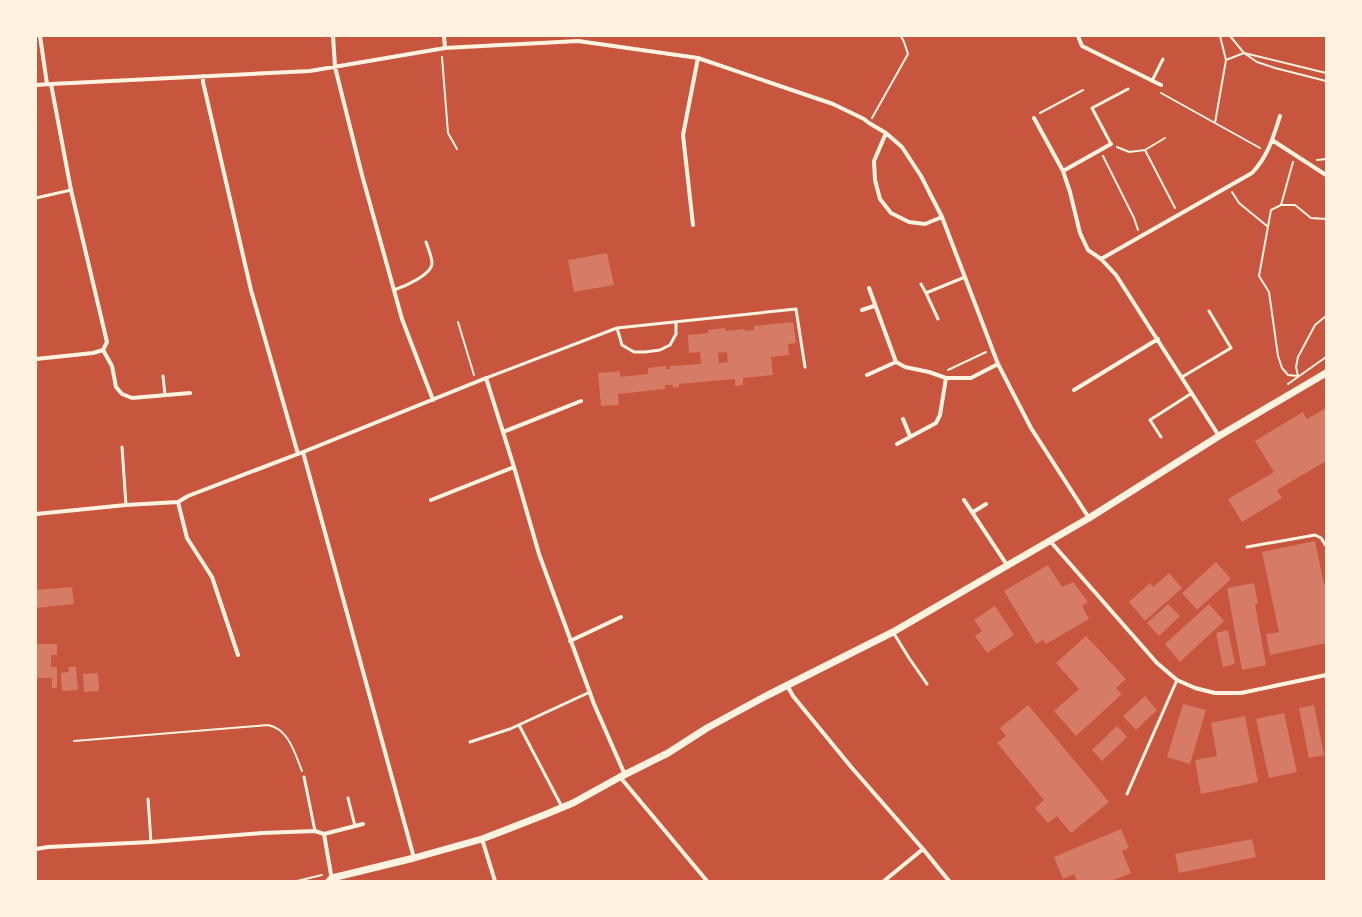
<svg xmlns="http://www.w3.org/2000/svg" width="1362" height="917" viewBox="0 0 1362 917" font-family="Rubik,sans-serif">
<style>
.building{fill:#d67c66;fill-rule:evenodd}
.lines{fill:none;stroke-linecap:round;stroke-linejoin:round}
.path{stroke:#fff3e0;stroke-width:2}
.service{stroke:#fff3e0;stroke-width:3}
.minor{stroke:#fff3e0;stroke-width:4}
.tertiary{stroke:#fff3e0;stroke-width:7}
</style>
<rect width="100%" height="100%" fill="#c8553d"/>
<path class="building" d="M607,253L614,285L574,292L568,260Z
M793,322L796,343L788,344L789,355L771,357L773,375L743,378V385L735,386V379L679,384V387L673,388V385H665V389L618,394L619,405L601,406L598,373L620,371V377L648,374V368L666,366V369H670V366L701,364L700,352L689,353L688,335L708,333V330L725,328V331L745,329V331L754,330V326ZM727,352L728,362L719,363L718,353Z
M1326,408V461L1277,490L1282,498L1242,522L1228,499L1274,472L1255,441L1303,412L1307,419Z
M1315,541L1324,584L1326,583V643L1270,655L1266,634L1279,632L1262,552Z
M1216,562L1231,579L1197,610L1182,593Z
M1048,565L1062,587L1073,582L1088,602L1082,606L1089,619L1046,644L1043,640L1036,644L1004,591Z
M1169,573L1182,588L1145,621L1129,602L1150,583L1153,587Z
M1254,583L1258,604H1255L1266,665L1242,670L1227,588Z
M72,587L74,604L36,608V590Z
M1168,604L1180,616L1159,636L1147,623Z
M1209,604L1224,621L1180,662L1165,644Z
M995,606L1014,635L987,653L975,636L982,631L974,620Z
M1228,630L1235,664L1223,667L1216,633Z
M1086,636L1126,679L1116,688L1122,694L1076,736L1054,711L1079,689L1056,663Z
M36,644H57V655H51V667H57V688H52V678H36Z
M68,667H76L78,690L62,691L61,673L69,672Z
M98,673L99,691L84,692L83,674Z
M1145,696L1157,710L1136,730L1123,716Z
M1183,704L1206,710L1190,764L1167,757Z
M1028,705L1109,802L1071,833L1057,816L1048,823L1035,808L1044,800L997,743L1006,736L1000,728Z
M1314,705L1324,755L1309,758L1299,708Z
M1284,713L1297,772L1269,778L1256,719Z
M1245,716L1258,782L1201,794L1195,760L1217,756L1211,723Z
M1117,726L1127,737L1102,761L1092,750Z
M1121,829L1129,848L1122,851L1131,873L1111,881H1077L1074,874L1063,879L1054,857Z
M1252,839L1256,857L1179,873L1175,854Z"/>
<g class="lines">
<path class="path" d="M1220,36L1226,60
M1230,36L1244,53L1257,62L1275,68L1326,81
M442,57L448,133L457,149
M1161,93L1260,148
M1040,113L1083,90
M872,118L908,54L904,42L901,36
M1215,123L1226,60L1244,53L1326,73
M1117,147L1129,152L1145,150L1165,138
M1145,150L1175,208
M1103,156L1134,218L1138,230
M1317,160L1326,159
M1293,162L1281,205L1271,210L1259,276L1269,292L1278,356L1282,368L1288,375L1298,376
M1232,192L1239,203L1267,226
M1281,205H1295L1311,218L1326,219
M458,322L474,375
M948,370L986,352
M1298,376L1296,367L1298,357L1315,325L1326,316
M1288,384L1326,357
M74,741L268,725C289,729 295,754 302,771
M297,881L322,875"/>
<path class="service" d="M1152,81L1163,59
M1111,144L1092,108L1128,89
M36,198L71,190
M921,284L926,293
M394,290C403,287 432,275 432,263C432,257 428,248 426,242
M938,319L926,293L965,277
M617,328L622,345L634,352H645L660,350L670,345L676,334V322
M163,376L165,395
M1182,377L1231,348L1209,311
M486,378L617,328L796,309L805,367
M1161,437L1150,420L1192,393
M122,447L126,505
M1247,547L1315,535L1321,538L1326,546
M893,632L909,658L927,684
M519,725L562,807
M470,742L510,729L590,692
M304,777L315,831
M1127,794L1177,680
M348,798L355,826
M148,799L151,842"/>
<path class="minor" d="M40,36L47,84
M333,36L335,67L362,175L402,319L433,400
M444,36L445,48
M1078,36L1082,46L1161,85
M203,76V82L251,290L298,454
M36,85L51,84L310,71L445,48L578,41L698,58L833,104L864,119L869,123L886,133L902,147L921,176L942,217L998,364L1031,428L1089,518
M1034,118L1063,171L1070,192L1080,233L1088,250L1101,259L1116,275L1219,436
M886,133L874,161L875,180L880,199L891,213L909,222L925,224L942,217
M1272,140L1326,175
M1063,171L1111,144
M693,225L683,135L698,58
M1101,259L1252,173C1268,156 1273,138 1280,116
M869,288L896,362L905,367L929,372L946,378H971L998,364
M862,310L874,306
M103,350L112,366L116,387L122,394L132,398L190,393
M36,359L93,353L103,350L107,342L71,190L51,84
M867,375L896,362
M1074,390L1158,339
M903,419L910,436
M503,432L581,401
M897,444L936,423L940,415L946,378
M303,452L414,858
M431,500L514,467
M964,500L1007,565
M178,502L187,538L212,577L238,655
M973,512L986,504
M36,514L126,505L178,502L188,496L303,452L486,378L514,467L539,554L594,704L625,775
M1050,541L1157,663L1177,680L1195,688L1215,693H1241L1326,675
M570,641L621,617
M787,685L793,696L852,768L923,849L949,881
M620,777L707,881
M324,834L363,824
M482,839L495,881
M36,849L48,847L151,842L262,833L315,831L324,834L332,880
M884,881L923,849"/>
<path class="tertiary" d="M329,881L332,878L414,858L482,839L544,815L573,803L620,777L668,753L707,728L766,696L893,632L1089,518L1219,436L1326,373"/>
</g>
<rect width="1362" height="917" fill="none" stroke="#fff3e0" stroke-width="74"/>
</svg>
